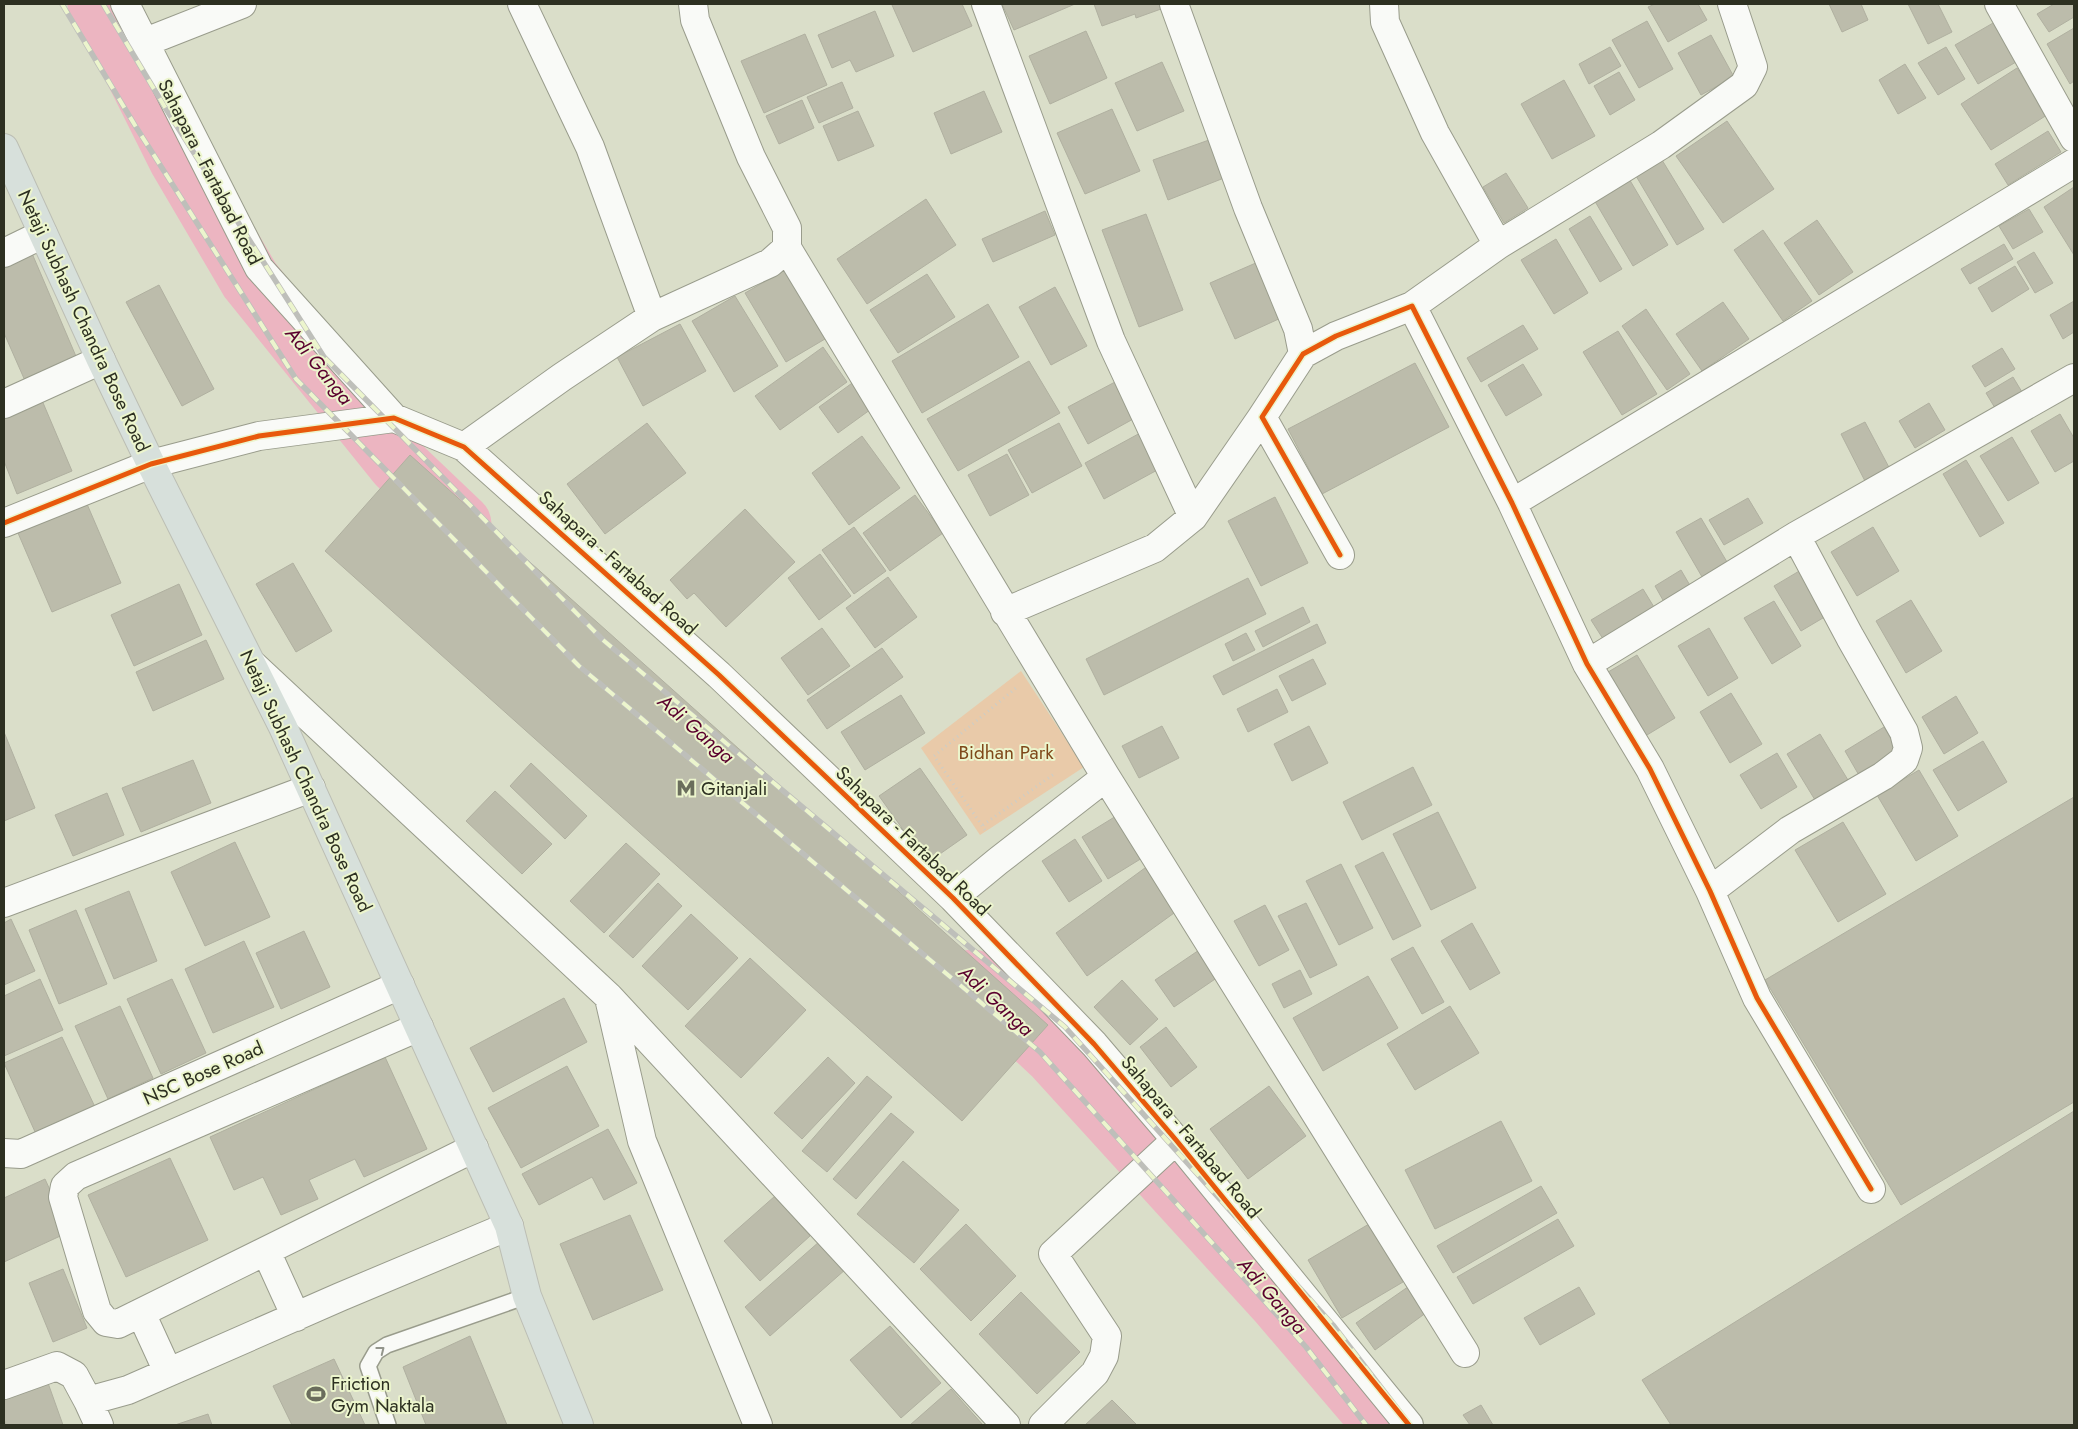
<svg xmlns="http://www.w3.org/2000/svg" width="2078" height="1429" viewBox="0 0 2078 1429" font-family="Jost,sans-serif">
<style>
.green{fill:#e9caa9}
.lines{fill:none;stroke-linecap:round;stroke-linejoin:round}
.river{stroke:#ecb5c1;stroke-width:61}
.building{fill:#bcbcab;stroke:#b0b0a0}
.lane-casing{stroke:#999c8c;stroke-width:18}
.street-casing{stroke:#999c8c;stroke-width:30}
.primary-casing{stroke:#bcbeb4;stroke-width:30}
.path{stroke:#cccdc7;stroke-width:3;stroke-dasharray:1 4;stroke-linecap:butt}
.lane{stroke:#f9faf7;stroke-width:15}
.street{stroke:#f9faf7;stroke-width:28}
.primary{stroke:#d7e0db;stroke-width:28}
.rail-casing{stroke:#bebfba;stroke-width:5.5}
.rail{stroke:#ecf5cd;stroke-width:4;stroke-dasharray:11;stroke-linecap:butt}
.cycleway-casing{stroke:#ecf5cd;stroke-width:8}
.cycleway{stroke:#e8590c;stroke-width:5}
.oneway{stroke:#93958c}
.labels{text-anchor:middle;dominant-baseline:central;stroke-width:4;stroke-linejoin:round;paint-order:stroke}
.street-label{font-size:19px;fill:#2d3021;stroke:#ecf5cd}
.park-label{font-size:19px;fill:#7f491a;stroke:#ecf5cd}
.poi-label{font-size:19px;fill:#2d3021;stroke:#ecf5cd;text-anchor:start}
.water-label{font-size:20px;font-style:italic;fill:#5a002e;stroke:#ecf5cd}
</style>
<rect width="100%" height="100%" fill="#dadec9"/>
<path class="green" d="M1021,671L1084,767L980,835L921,748Z"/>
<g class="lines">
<path class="river" d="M98,4L124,49L179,159L250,280L398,464L461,524
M973,980L1053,1054L1278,1301L1384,1425"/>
</g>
<path class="building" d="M895,4H962L972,26L913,52L892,5Z
M1002,4H1075L1014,30Z
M1094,4H1159L1161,9L1136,18L1135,14L1102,26Z
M1655,4H1698L1707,20L1668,42L1648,7Z
M1829,4H1861L1868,20L1842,32Z
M1908,4H1938L1952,32L1928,44Z
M2054,4H2074V17L2049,32L2037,14Z
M875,11L894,56L856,72L850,60L832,68L818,35Z
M2000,19L2023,58L1978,84L1955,45Z
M1647,21L1673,69L1639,88L1612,40Z
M2074,28V81L2070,84L2047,44Z
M1086,31L1107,78L1050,104L1029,56Z
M805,34L827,85L764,113L741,61Z
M1711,35L1734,77L1701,95L1678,53Z
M1610,47L1621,66L1589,84L1579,64Z
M1946,47L1965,79L1938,95L1918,63Z
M1162,62L1184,111L1137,131L1115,83Z
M1905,64L1926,98L1898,114L1879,80Z
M2017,68L2047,115L1991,150L1961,104Z
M1619,72L1635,100L1610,115L1594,86Z
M1564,80L1595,136L1552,159L1521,104Z
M842,82L853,108L819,123L807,97Z
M984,91L1002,132L951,154L934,113Z
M802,100L814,128L779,144L766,116Z
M1112,109L1140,171L1085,194L1057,133Z
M858,111L874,146L838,161L823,126Z
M1727,121L1774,189L1723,223L1676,156Z
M2048,131L2061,152L2008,185L1995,164Z
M1209,140L1224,178L1168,200L1153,160Z
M1662,160L1704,229L1677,245L1636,176Z
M1506,173L1528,208L1504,223L1483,187Z
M1628,177L1668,245L1633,266L1593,198Z
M2074,187V255L2044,207Z
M926,199L956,245L867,304L837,259Z
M2029,209L2043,232L2013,249L1999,226Z
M1045,211L1055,235L993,262L982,239Z
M1146,214L1183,310L1139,327L1102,230Z
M1590,216L1622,269L1600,282L1569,229Z
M1817,220L1853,272L1819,295L1784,243Z
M1763,230L1812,301L1783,321L1734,250Z
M1556,239L1588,293L1554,314L1521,260Z
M2004,244L2013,259L1970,284L1961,269Z
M31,251L78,361L26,383L4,333V264Z
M2034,252L2053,283L2035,293L2017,262Z
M1258,262L1283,317L1235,339L1210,283Z
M2015,266L2029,289L1992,312L1978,288Z
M785,270L825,339L786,362L745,293Z
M927,274L955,317L898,353L870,310Z
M159,285L214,389L182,406L126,302Z
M1055,287L1087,346L1051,365L1019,307Z
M735,296L778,366L734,392L692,321Z
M2074,301V332L2063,339L2050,315Z
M1723,302L1749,339L1702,371L1676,334Z
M988,304L1019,357L922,413L892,361Z
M1646,309L1690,374L1667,390L1622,326Z
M680,324L706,371L643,406L617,357Z
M1523,325L1538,349L1481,382L1467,358Z
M1618,331L1657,394L1622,415L1583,352Z
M823,347L847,382L780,430L755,396Z
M2002,348L2015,369L1985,387L1972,366Z
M1029,361L1060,413L958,471L927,419Z
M1415,363L1449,427L1322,494L1288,429Z
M1523,364L1542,395L1506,416L1488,385Z
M2013,377L2028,402L2001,418L1986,393Z
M855,381L874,407L838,433L819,407Z
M1115,382L1135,418L1088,444L1068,407Z
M41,398L72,471L17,494L4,461V413Z
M1929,403L1945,430L1915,448L1899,421Z
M2060,414L2074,438V461L2055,472L2031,431Z
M1865,422L1892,473L1867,485L1841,434Z
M647,423L686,473L605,534L567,484Z
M1059,423L1082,466L1032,493L1008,450Z
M1142,432L1161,468L1104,499L1085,463Z
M862,436L900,488L849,525L812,473Z
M2012,437L2039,483L2008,501L1980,456Z
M1007,454L1029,495L990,516L968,475Z
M410,455L1048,1025L962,1121L325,551Z
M1966,460L2004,523L1980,537L1943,474Z
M915,495L943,533L890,571L863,533Z
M1275,497L1308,563L1261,586L1228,521Z
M1748,498L1763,523L1724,545L1709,520Z
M87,504L121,583L52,612L18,533Z
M745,509L795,562L726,627L694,593L687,599L670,580Z
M1701,518L1730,567L1705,582L1676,532Z
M854,527L886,571L854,594L822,550Z
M1873,527L1899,571L1857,596L1831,552Z
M820,554L851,596L819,620L788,578Z
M293,563L332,631L296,652L256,584Z
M1806,567L1833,612L1801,631L1774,586Z
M1681,570L1695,594L1668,609L1655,586Z
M888,577L917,617L875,648L846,608Z
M1248,578L1266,614L1104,695L1086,659Z
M179,584L202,635L134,666L111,615Z
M1643,589L1657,612L1605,642L1591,620Z
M1911,600L1942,651L1906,673L1876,621Z
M1774,601L1801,646L1772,664L1744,618Z
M1303,607L1310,622L1263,647L1255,631Z
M1317,624L1326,643L1223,695L1213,676Z
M822,628L850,666L808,695L781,658Z
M1709,628L1738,678L1708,696L1678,646Z
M1246,633L1255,650L1233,661L1225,644Z
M206,640L224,679L153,711L136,672Z
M882,648L903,677L827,729L807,700Z
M1637,655L1675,718L1642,738L1603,675Z
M1313,659L1326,684L1292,701L1279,676Z
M1277,689L1288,712L1248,732L1237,709Z
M1731,693L1762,744L1730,763L1700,712Z
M901,695L925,733L865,770L841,732Z
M1956,696L1978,733L1944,754L1922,717Z
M1162,726L1179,758L1139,778L1122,746Z
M1309,726L1328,763L1292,781L1274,744Z
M1884,727L1900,754L1860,777L1845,751Z
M4,732L35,808L4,821Z
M1820,734L1848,780L1815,800L1787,754Z
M1983,741L2007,782L1958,811L1933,770Z
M1777,753L1797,787L1761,809L1740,775Z
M193,760L211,803L141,832L122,788Z
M531,763L587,816L565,839L510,786Z
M1413,767L1432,805L1362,840L1343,802Z
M920,768L967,835L927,863L879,796Z
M1919,770L1958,836L1916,861L1877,795Z
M495,791L552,844L522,874L466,821Z
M107,793L124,835L73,856L55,815Z
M2074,797V1102L1901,1205L1765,980Z
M1438,812L1476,888L1431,910L1393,834Z
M1121,813L1147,855L1108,879L1082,837Z
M1843,822L1886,894L1838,922L1795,850Z
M1075,839L1102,881L1069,902L1042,861Z
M235,842L270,917L205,946L171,872Z
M626,843L660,874L604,933L570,901Z
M1383,852L1421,926L1393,940L1355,866Z
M1341,864L1373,928L1339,945L1306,881Z
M1149,865L1181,908L1087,976L1056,933Z
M658,883L682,906L633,958L609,936Z
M129,891L157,961L114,979L85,909Z
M1306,903L1337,965L1310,978L1278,916Z
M1265,905L1289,950L1259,966L1234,921Z
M76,910L107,984L59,1004L29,930Z
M691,914L738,958L688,1010L642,966Z
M11,919L35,971L4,985V923Z
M1472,923L1500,973L1470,990L1441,941Z
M304,931L330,987L281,1009L256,953Z
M244,941L274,1007L213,1033L185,969Z
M1205,946L1224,973L1174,1007L1155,980Z
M1413,947L1444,1002L1422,1014L1391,959Z
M750,958L806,1010L741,1078L685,1026Z
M1300,970L1312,994L1284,1008L1272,984Z
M1368,976L1398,1028L1323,1071L1293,1018Z
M40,979L63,1030L4,1056V996Z
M172,979L206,1053L161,1074L127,999Z
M1122,980L1158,1019L1130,1045L1094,1007Z
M564,998L587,1042L493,1092L470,1048Z
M120,1006L153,1078L108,1099L75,1026Z
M1450,1006L1479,1053L1415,1090L1387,1044Z
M1166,1027L1197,1067L1171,1087L1140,1047Z
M62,1037L95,1107L36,1134L4,1063Z
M385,1057L427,1149L364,1177L355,1159L309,1180L318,1199L281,1215L263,1177L234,1190L210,1137Z
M828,1057L855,1083L802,1139L774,1113Z
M567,1066L599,1126L521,1168L488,1108Z
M867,1076L892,1097L827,1172L802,1151Z
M1269,1086L1306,1136L1248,1179L1210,1129Z
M2074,1111V1425H1671L1642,1380Z
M891,1113L914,1132L856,1199L833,1179Z
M1501,1121L1532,1181L1435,1229L1405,1170Z
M608,1129L637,1183L604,1200L592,1177L539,1205L522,1174Z
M170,1158L208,1240L126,1277L88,1195Z
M903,1161L959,1210L914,1263L857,1214Z
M45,1179L69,1232L4,1262V1198Z
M1541,1186L1557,1213L1453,1273L1437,1246Z
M775,1196L810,1236L760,1281L724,1241Z
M630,1215L663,1290L593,1320L560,1244Z
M1558,1219L1574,1246L1473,1304L1457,1277Z
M966,1224L1016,1276L971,1321L920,1269Z
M1369,1224L1403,1282L1342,1318L1308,1260Z
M820,1241L846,1269L770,1336L745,1307Z
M63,1269L87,1328L53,1342L29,1283Z
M1415,1282L1434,1307L1375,1350L1356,1323Z
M1579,1287L1595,1314L1540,1345L1524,1318Z
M1021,1292L1080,1352L1037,1394L979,1334Z
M890,1326L941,1383L901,1418L850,1360Z
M470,1336L507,1425H426L403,1367Z
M334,1359L365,1425H292L273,1386Z
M48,1383L63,1425H6L4,1419V1398Z
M951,1389L983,1425H910Z
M1112,1400L1137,1425H1085Z
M1481,1405L1493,1425H1470L1463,1415Z
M208,1414L212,1425H175Z"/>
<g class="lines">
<g class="lane-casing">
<path id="lane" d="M388,1425L368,1366L376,1352L387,1345L527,1296"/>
</g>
<g class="street-casing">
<path id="street" d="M125,4L259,268L394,418
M522,4L590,147L652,317
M986,4L1111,341L1193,517
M1174,4L1248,208L1298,329L1303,354
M1384,4L1385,22L1435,133L1498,245L1661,145L1744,85L1753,67L1732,4
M1999,4L2074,138
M143,43L242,4
M787,248L1106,777L998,861L953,898
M4,253L43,234
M1412,306L1498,245
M4,404L101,360
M464,447L562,377L652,317L770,263L787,248V228L751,157L695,20L693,4
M1512,503L2074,163
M4,523L151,464L259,436L394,418L464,447L719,675L953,898L1094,1044L1176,1140L1409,1425
M1340,555L1262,417L1303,354L1336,336L1412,306L1512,503L1587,664L1650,769L1710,891L1757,998L1871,1189
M1005,612L1155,548L1193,517L1262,417
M1587,664L1796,536L2074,378
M253,665L609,997L1006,1425
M1106,777L1465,1353
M1710,891L1790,830L1883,776L1904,760L1908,748L1904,732L1850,637L1796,536
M4,903L311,788
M609,998L642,1141L758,1425
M419,1027L76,1176L65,1186L63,1197L97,1311L106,1322L118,1324L474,1148
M4,1153L21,1154L400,985
M266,1251L296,1317
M141,1313L168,1372
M4,1385L57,1366L74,1375L88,1401L128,1390L340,1297L509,1226
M88,1401L99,1425
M1043,1425L1095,1373L1104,1356L1107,1336L1053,1254L1176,1140"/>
</g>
<g class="primary-casing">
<path id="primary" d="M4,148L101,360L151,464L283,727L509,1226L527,1296L579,1425"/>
</g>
<path class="path" d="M983,825L1054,774
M985,830L934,756L1016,688"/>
<use href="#lane" class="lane"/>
<use href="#street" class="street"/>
<use href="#primary" class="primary"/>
<g class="rail-casing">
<path id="rail" d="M62,4L136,127L296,379L579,666L1040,1052L1306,1347L1366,1425
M103,4L166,109L324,357L603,640L1065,1027L1333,1325L1410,1425"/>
</g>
<use href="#rail" class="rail"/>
<g class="cycleway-casing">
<path id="cycleway" d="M4,523L151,464L259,436L394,418L464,447L719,675L953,898L1094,1044L1176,1140L1409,1425
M1340,555L1262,417L1303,354L1336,336L1412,306L1512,503L1587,664L1650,769L1710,891L1757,998L1871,1189"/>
</g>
<use href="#cycleway" class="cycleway"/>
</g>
<defs><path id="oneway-chevron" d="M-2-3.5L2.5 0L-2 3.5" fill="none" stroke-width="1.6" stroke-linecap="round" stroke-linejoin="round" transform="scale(1.25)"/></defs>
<use class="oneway" href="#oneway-chevron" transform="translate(381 1350) rotate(-38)"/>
<defs>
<g id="metro-bare" transform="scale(1.5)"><path d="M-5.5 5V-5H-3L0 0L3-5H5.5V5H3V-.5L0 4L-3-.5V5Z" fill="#6a6d5c" stroke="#ecf5cd" stroke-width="2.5" paint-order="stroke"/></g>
<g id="stadium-bare" transform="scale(1.5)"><path d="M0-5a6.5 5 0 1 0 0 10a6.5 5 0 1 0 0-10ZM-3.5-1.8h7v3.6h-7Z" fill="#6a6d5c" stroke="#ecf5cd" stroke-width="2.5" paint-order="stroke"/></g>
</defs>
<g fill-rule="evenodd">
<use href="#metro-bare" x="686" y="788"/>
<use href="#stadium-bare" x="316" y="1394"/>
</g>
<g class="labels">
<g class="street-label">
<text transform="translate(210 172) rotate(63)">Sahapara - Fartabad Road</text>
<text transform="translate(84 321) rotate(65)">Netaji Subhash Chandra Bose Road</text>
<text transform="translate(618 563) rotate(42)">Sahapara - Fartabad Road</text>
<text transform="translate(306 781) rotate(65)">Netaji Subhash Chandra Bose Road</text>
<text transform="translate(913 841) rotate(44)">Sahapara - Fartabad Road</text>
<text transform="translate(203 1073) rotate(-24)">NSC Bose Road</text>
<text transform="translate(1191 1137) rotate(50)">Sahapara - Fartabad Road</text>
</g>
<g class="park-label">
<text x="1006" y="752">Bidhan Park</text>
</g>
<g class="poi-label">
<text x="701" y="788">Gitanjali</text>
<text x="331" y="1383">Friction<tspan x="331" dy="22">Gym Naktala</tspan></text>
</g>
<g class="water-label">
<text transform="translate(319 366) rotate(51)">Adi Ganga</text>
<text transform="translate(696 729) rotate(41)">Adi Ganga</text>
<text transform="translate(996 1001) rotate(43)">Adi Ganga</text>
<text transform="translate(1272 1296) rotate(49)">Adi Ganga</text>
</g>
</g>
<rect width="2078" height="1429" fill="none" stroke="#2d3021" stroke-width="10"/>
</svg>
